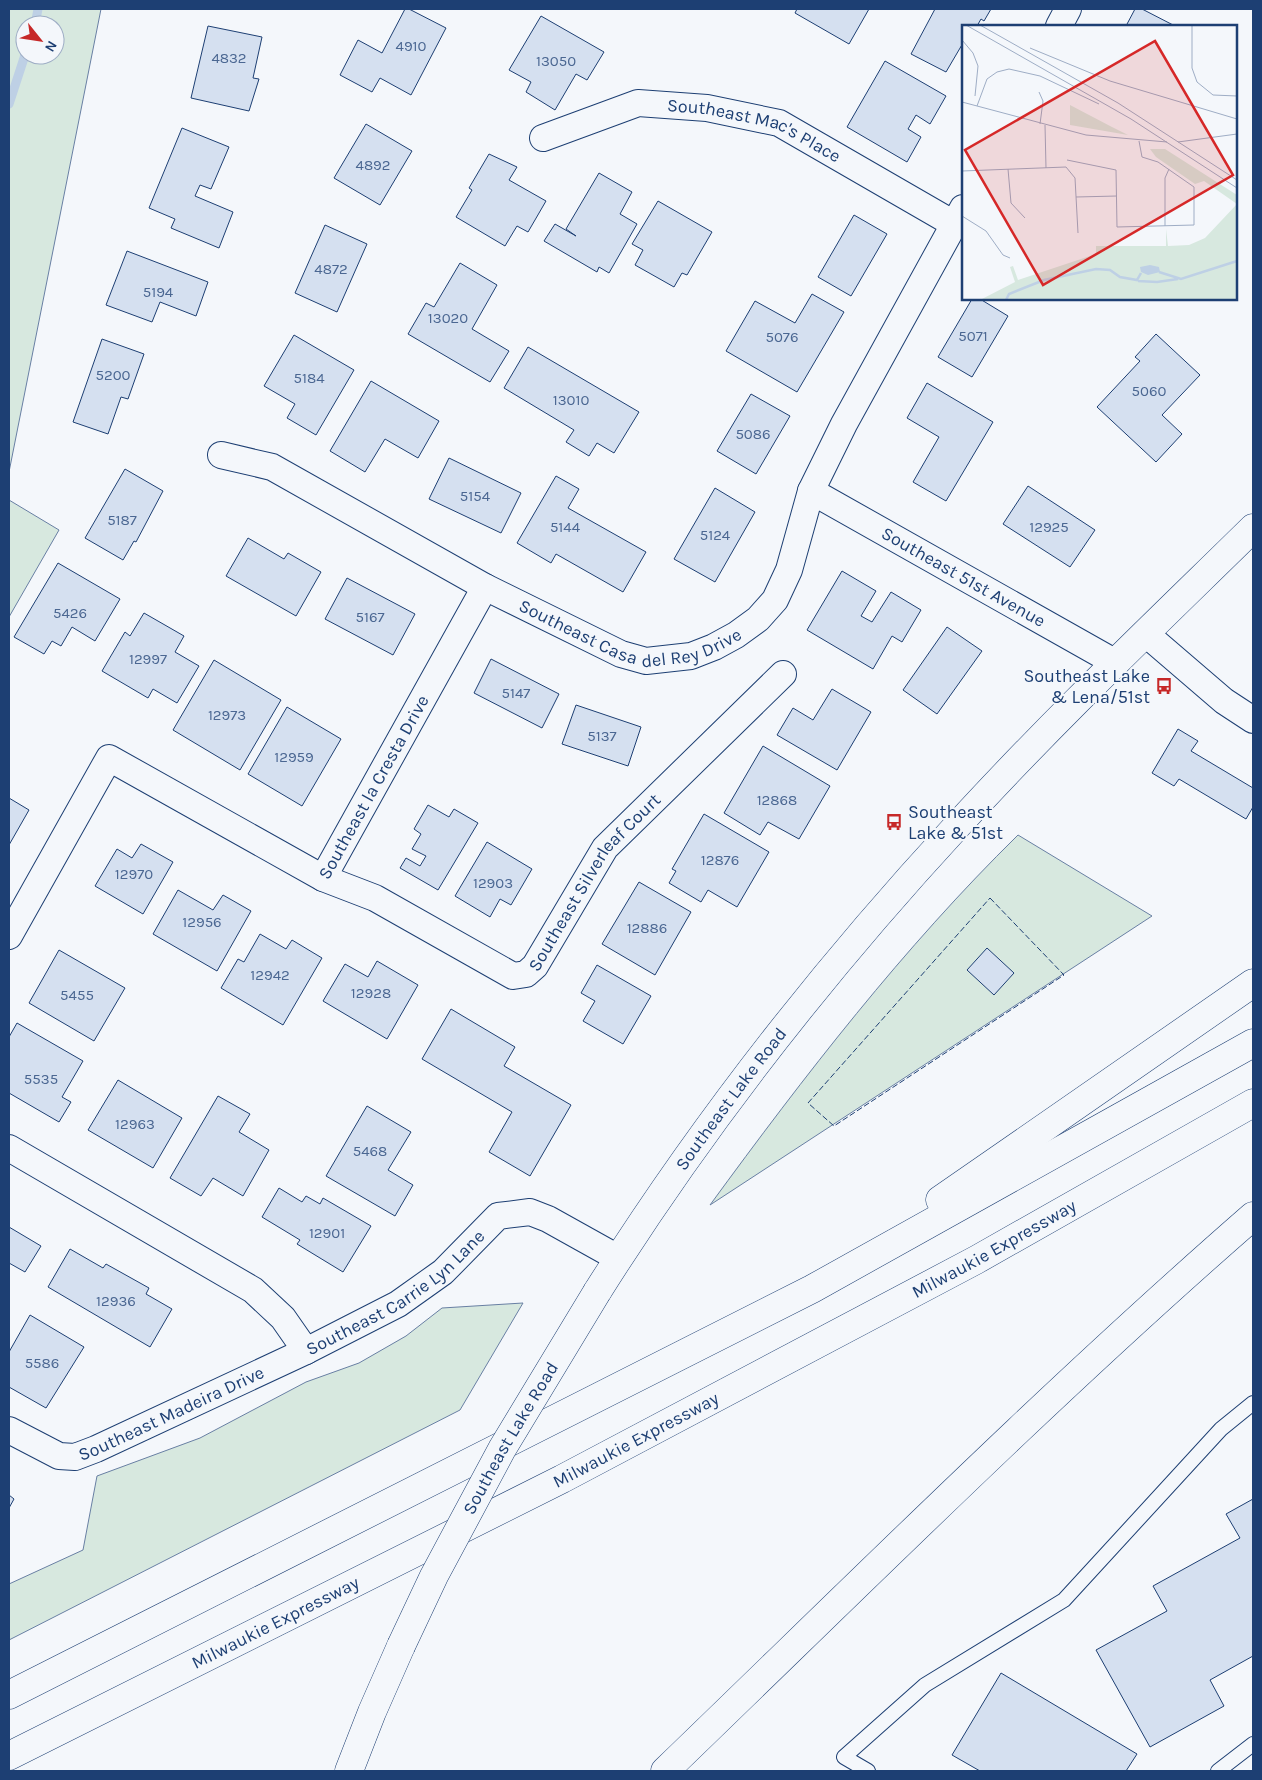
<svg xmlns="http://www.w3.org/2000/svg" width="1262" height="1780" viewBox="0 0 1262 1780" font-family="Karla,sans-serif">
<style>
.green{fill:#d7e8df;stroke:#687fa3;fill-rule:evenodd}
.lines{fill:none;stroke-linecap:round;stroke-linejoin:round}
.stream{stroke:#bed0e5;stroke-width:9}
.building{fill:#d5e0f0;stroke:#1d3f73}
.service-casing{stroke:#1d3f73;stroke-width:16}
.minor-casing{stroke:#1d3f73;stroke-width:28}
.primary-casing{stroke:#1d3f73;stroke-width:29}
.trunk-casing{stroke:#1d3f73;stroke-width:29}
.service{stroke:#f4f7fb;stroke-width:14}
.minor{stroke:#f4f7fb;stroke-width:26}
.primary{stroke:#f4f7fb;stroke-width:28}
.trunk{stroke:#f4f7fb;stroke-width:28}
.primary-bridge-casing{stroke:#1d3f73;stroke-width:29;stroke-linecap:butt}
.primary-bridge{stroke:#f4f7fb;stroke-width:28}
.fence{stroke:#1d3f73;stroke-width:1;stroke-dasharray:6 2.5;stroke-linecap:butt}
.labels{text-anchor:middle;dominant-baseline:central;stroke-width:4;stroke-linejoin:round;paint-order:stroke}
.number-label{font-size:15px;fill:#4b6792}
.street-label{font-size:18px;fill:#1d3f73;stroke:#f4f7fb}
.poi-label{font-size:18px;fill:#1d3f73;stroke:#f4f7fb;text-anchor:end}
.inset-river{fill:none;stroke:#bed0e5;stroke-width:2.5}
.inset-road{fill:none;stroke:#9eadc5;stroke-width:1}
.view{fill:#d62828;fill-opacity:0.15;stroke:#d62828;stroke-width:2.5}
.inset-edge{fill:none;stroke:#1d3f73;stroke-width:2.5}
</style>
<rect width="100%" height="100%" fill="#f4f7fb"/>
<path class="green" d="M9,9H101L9,472ZM25,25H55V55H25Z
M9,500L59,530L9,617Z
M1018,835L1152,916L710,1205C805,1075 903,948 1018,835Z
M523,1303L460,1410L9,1640V1584L83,1550L97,1476L200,1438L306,1382L359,1363L406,1336L442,1308Z"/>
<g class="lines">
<path class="stream" d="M35,25L38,9
M9,104L25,55"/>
</g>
<path class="building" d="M405,9H409L446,28L411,95L380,78L372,92L340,75L358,40L382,53Z
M797,9H869L849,44L795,13Z
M935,9H991L984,21L981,19L977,26H963V43L946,72L911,54Z
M1135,9H1142L1175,26H1126Z
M541,16L604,52L587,80L576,74L555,110L526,92L531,82L509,70Z
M208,26L262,37L253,78L259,79L249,111L191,98Z
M885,61L946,96L930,124L916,115L908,129L921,137L907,162L847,127Z
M366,124L412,151L380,205L334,178Z
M182,128L229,147L211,189L200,185L195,196L233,212L219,248L171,228L175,219L149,208Z
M489,154L517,167L509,180L546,201L528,232L517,226L505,246L456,217L472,190L469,188Z
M599,173L632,192L620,214L637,224L609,273L599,267L597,272L544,241L555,224L576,236L566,229Z
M658,201L712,232L687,275L682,273L674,287L635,265L643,250L632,244Z
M854,215L887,234L851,296L818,277Z
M325,225L367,244L337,312L295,293Z
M127,251L208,282L196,316L160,302L152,322L106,305Z
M460,263L497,285L472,329L509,351L490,382L408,334L426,303L434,307Z
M812,294L844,312L797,392L726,351L755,301L795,323Z
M972,299H980L1008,316L972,377L938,357Z
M1156,334L1200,375L1162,415L1182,434L1156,462L1097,407L1140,361L1135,357Z
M294,335L354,370L316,435L287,418L295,404L264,386Z
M102,339L144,354L128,399L121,397L108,434L73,422Z
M528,347L639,412L614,453L597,443L589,456L566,442L574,430L504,388Z
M371,381L439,421L418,458L385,439L365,472L330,451Z
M927,383L993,422L946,501L913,482L939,437L907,418Z
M751,394L790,416L756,474L717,451Z
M449,458L521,493L501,533L429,499Z
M125,469L163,491L136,542L134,541L123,560L85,538Z
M556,476L579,489L568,508L646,552L623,592L556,554L551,563L517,543Z
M1028,486L1095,530L1070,567L1003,524Z
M715,488L755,512L715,582L674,559Z
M248,538L284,559L288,553L321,572L296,616L226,576Z
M58,563L120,599L95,641L72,627L61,646L52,641L44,654L14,637Z
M842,571L876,591L861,616L872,622L891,592L921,610L902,642L892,636L873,669L807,630Z
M347,578L415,614L393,655L325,619Z
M144,613L184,636L175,652L199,666L177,703L153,689L148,698L102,671L125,632L130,636Z
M947,627L982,651L937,714L903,690Z
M491,659L559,694L542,728L474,693Z
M214,660L281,700L240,770L173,730Z
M832,689L871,712L837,770L777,735L793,708L813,720Z
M576,705L641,727L628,766L562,744Z
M287,707L341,739L302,806L248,774Z
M1178,729L1198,741L1191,751L1253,788V807L1246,819L1179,779L1174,786L1152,773Z
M763,746L830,786L799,839L768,822L760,835L724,813Z
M9,798L29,810L9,845Z
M428,805L449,817L454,809L478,823L438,890L400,868L406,858L420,866L426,856L412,849L421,834L414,829Z
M704,814L769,852L737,907L708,890L701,902L669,883L676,871L672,869Z
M487,842L532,869L511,905L500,899L490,917L455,896Z
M141,844L173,862L143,914L95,886L117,849L132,858Z
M639,882L691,912L655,975L602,944Z
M178,890L213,910L223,895L251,911L217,971L153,934Z
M260,934L286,949L292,940L322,958L283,1025L221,988L238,959L244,962Z
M987,948L1014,973L994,995L967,970Z
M59,950L125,988L94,1041L29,1003Z
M377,961L418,985L387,1039L323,1001L345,964L368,977Z
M597,965L651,996L623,1044L583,1021L595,1001L581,993Z
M451,1009L515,1047L504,1066L571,1105L530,1176L489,1152L512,1112L422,1059Z
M17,1023L83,1061L62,1097L71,1102L59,1122L9,1093V1037Z
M118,1080L182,1118L153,1168L88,1130Z
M218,1096L250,1114L239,1132L269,1150L243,1196L213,1178L201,1196L170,1178Z
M367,1106L411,1132L388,1170L413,1185L395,1216L326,1176Z
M279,1188L302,1202L306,1196L320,1204L323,1198L371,1226L343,1272L297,1244L300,1240L262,1217Z
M9,1227L41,1246L25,1272L9,1263Z
M70,1249L103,1268L106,1264L149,1288L146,1294L172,1309L150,1347L48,1287Z
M30,1315L84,1347L46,1408L9,1387V1352Z
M9,1495L14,1499L9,1508Z
M1253,1499V1656L1210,1680L1224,1706L1150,1747L1096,1650L1167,1611L1153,1586L1240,1538L1226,1514Z
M1001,1673L1137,1754L1126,1771H980L952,1755Z"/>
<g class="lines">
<g class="service-casing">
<path id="service" d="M868,1771L844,1757L925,1685L1064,1600L1221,1429L1253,1403
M1218,1771L1253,1744"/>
</g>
<g class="minor-casing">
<g id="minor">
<path d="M1059,26L1068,9"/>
<path id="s1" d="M543,138L638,103L707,108L779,123L954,224"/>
<path id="s2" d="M221,455L272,467L485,587L621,654L646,661L691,656L714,647L736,635L758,619L775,600L789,570L811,491L844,424L963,208"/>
<path id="s3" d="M811,491L1116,663"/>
<path d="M1146,634L1224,701L1253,720"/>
<path id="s4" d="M323,878L485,587"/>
<path id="s5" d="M9,936L109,758L323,878L375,898L513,976L526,974L535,966L605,848L783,674"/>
<path d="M9,1148L253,1290L283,1318L306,1351"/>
<path id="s6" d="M9,1430L59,1456L75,1457L96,1449L306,1351L398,1304L443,1272L498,1216L530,1212L548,1219L618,1258"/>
</g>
</g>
<g class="primary-casing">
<g id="primary">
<path id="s7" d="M597,1292C701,1127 824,970 956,827C1051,723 1153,626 1253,528"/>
<path d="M349,1771L372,1712L401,1646"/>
</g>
</g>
<g class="trunk-casing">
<g id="trunk">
<path d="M940,1200L1253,983"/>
<path d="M9,1695L812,1289L1253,1043"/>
<path id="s8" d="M9,1756L562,1479L976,1260L1253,1103"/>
<path d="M665,1771C859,1584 1050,1393 1253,1216"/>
</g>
</g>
<use href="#service" class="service"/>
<use href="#minor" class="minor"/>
<use href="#primary" class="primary"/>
<use href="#trunk" class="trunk"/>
<g class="primary-bridge-casing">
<g id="primary-bridge">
<path id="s9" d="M401,1646L434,1576L502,1449L597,1292"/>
</g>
</g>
<use href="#primary-bridge" class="primary-bridge"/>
<path class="fence" d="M990,898L1064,975L834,1126L808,1103Z"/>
</g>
<defs>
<g id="bus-bare" transform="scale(1.35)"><path d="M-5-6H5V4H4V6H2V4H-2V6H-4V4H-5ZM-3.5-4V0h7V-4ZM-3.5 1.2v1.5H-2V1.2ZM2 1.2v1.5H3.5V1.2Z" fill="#c62828" stroke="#f4f7fb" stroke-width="2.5" paint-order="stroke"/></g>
</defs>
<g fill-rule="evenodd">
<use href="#bus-bare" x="1164" y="686"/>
<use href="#bus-bare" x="894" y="822"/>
</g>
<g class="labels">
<g class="number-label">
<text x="411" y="46">4910</text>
<text x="229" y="58">4832</text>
<text x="556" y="61">13050</text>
<text x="373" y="165">4892</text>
<text x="331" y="269">4872</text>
<text x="158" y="292">5194</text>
<text x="448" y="318">13020</text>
<text x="973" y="336">5071</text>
<text x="782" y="337">5076</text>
<text x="113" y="375">5200</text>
<text x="309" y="378">5184</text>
<text x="1149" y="391">5060</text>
<text x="571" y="400">13010</text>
<text x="753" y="434">5086</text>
<text x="475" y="496">5154</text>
<text x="122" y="520">5187</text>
<text x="565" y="527">5144</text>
<text x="1049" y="527">12925</text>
<text x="715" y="535">5124</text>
<text x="70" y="613">5426</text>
<text x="370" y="617">5167</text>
<text x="148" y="659">12997</text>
<text x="516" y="693">5147</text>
<text x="227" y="715">12973</text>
<text x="602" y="736">5137</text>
<text x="294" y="757">12959</text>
<text x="777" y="800">12868</text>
<text x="720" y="860">12876</text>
<text x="134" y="874">12970</text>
<text x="493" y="883">12903</text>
<text x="202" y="922">12956</text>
<text x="647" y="928">12886</text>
<text x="270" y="975">12942</text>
<text x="371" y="993">12928</text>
<text x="77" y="995">5455</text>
<text x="41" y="1079">5535</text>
<text x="135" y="1124">12963</text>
<text x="370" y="1151">5468</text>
<text x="327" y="1233">12901</text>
<text x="116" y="1301">12936</text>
<text x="42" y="1363">5586</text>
</g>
<g class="street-label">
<text stroke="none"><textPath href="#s1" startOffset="222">Southeast Mac's Place</textPath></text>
<text stroke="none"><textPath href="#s3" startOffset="175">Southeast 51st Avenue</textPath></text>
<text stroke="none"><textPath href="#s2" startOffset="455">Southeast Casa del Rey Drive</textPath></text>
<text stroke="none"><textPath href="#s4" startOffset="104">Southeast la Cresta Drive</textPath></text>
<text stroke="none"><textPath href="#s5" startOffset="792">Southeast Silverleaf Court</textPath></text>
<text stroke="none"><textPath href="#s7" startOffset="235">Southeast Lake Road</textPath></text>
<text stroke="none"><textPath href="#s8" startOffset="1108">Milwaukie Expressway</textPath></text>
<text stroke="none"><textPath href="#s6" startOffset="434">Southeast Carrie Lyn Lane</textPath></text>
<text stroke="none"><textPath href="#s6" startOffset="178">Southeast Madeira Drive</textPath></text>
<text stroke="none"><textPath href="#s9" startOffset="235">Southeast Lake Road</textPath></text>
<text stroke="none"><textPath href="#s8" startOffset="702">Milwaukie Expressway</textPath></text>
<text stroke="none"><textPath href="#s8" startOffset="298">Milwaukie Expressway</textPath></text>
</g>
<g class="poi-label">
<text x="1150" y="676">Southeast Lake<tspan x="1150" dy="21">&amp; Lena/51st</tspan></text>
<text x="908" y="812" text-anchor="start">Southeast<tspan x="908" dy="21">Lake &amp; 51st</tspan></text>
</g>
</g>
<g transform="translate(962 25)">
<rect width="275" height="275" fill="#f4f7fb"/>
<path d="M108,80L150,102L166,110L108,100ZM188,124H203L275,170V179L242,156L233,159L194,132ZM275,179V275H18L53,257L48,242L51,241L56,255L134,229V221H204V204L206,221L227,220L243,213Z" fill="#d7e8df"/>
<path d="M188,240L197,242L198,247L186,250L179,247L178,242Z" fill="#bed0e5"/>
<path class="inset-river" d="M197,247L219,254L275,236M176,256L195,257L216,254M44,275L47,269L82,255L134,244L148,245L158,252L175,255L179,248"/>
<path class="inset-road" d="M4,0L169,94L275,163M18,0L156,78L275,155M230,0V43L235,57L251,70L275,71M0,15L11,28L16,41L13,71M68,23L148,56L275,94M77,67L81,76L78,99M0,77L124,110L205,117M15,81L25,54L35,47L47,44L78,51L137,79M83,100L84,143M216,117L275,109M105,135L154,145L155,202L232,200V162L196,137L180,132L177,116M46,144L49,178L63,193M0,146L104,142L113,153L116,208M114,172L155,171M0,191L24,206L41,230L48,233M203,201V153L207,144"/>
<path class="view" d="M193,16L271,150L81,260L3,125Z"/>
<rect width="275" height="275" class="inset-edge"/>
</g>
<rect width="1262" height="1780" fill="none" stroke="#1d3f73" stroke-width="20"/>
<g transform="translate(40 40) rotate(120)"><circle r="24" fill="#f4f7fb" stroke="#9eadc5"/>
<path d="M0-4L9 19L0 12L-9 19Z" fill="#c62828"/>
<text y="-8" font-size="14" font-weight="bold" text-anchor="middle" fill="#1d3f73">N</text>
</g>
</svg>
